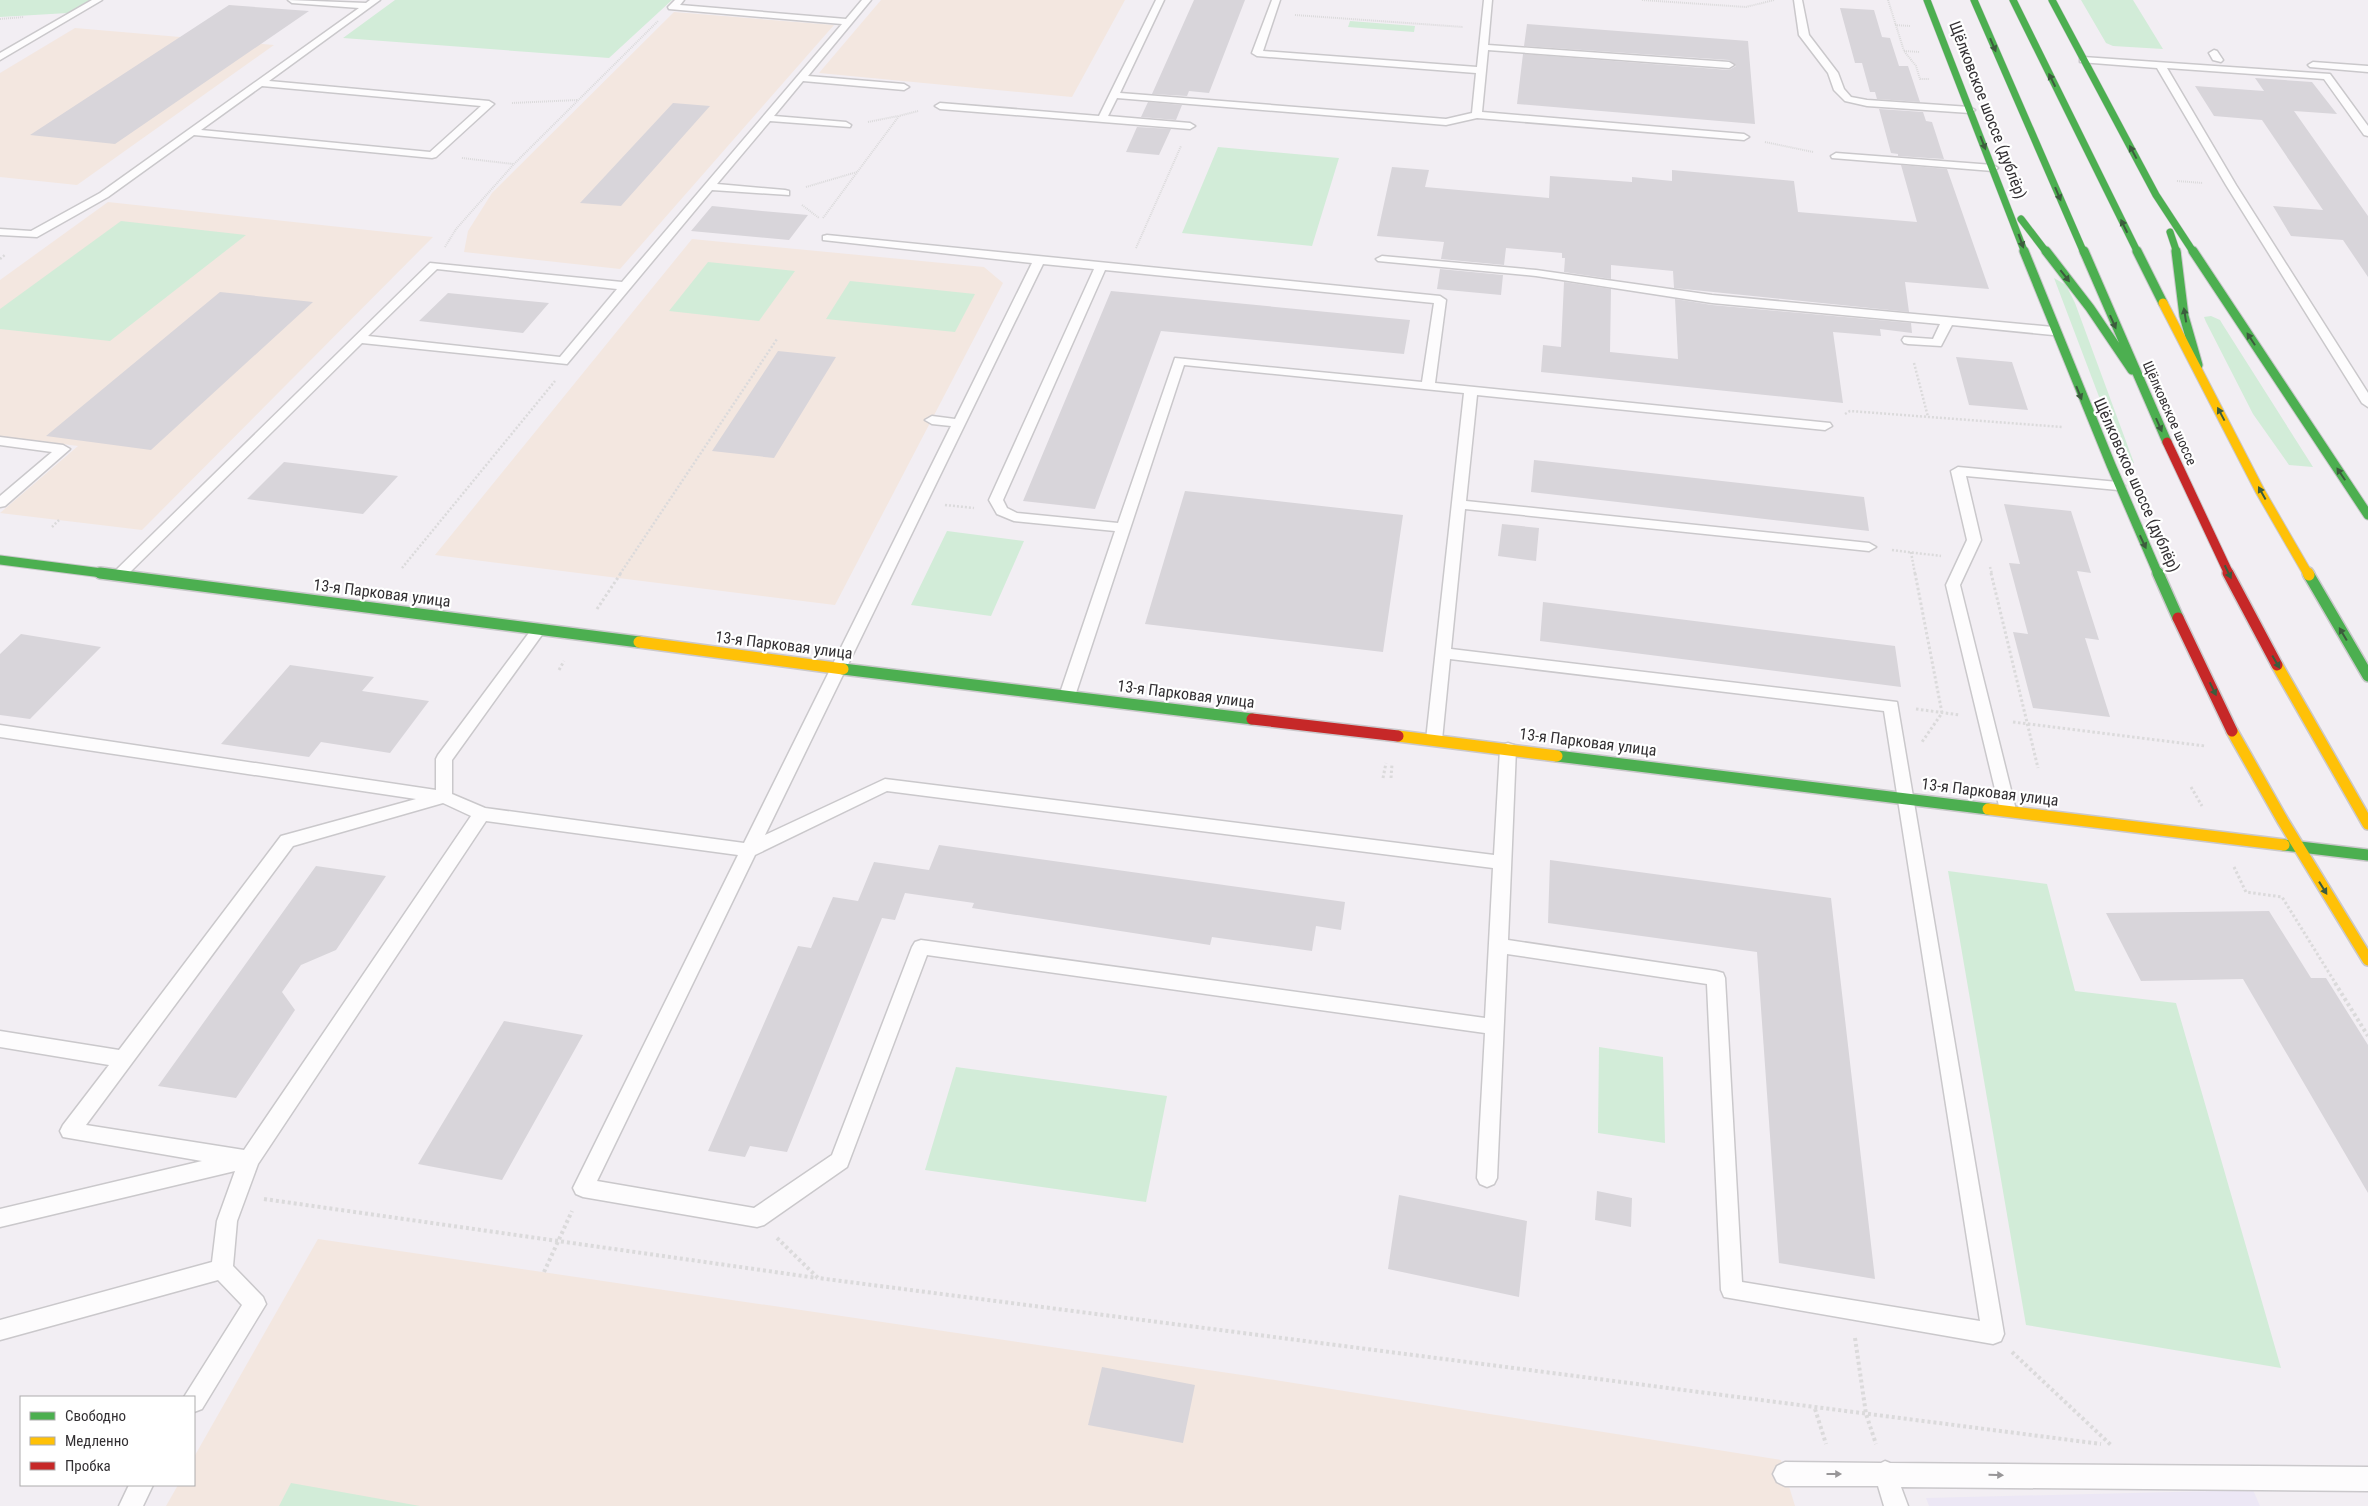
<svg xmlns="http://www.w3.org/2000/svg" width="2368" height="1506" viewBox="0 0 2368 1506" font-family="'Roboto Condensed',sans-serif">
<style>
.education{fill:#f3e7e0}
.medical{fill:#ece7f5}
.green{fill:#d2ecd8}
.building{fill:#d8d5da}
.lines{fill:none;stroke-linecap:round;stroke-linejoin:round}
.lane-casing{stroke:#cac8cb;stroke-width:3}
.fast-far2-casing{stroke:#cac8cb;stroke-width:8}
.fast-far1-casing{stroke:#cac8cb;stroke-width:11}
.fast-casing{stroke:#cac8cb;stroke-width:14}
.slow-far1-casing{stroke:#cac8cb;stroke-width:11}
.slow-casing{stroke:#cac8cb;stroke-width:14}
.jam-far1-casing{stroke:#cac8cb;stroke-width:11}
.jam-casing{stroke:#cac8cb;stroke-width:14}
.path-far3{stroke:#dbdadb;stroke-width:2;stroke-dasharray:1 1;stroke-linecap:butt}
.path-far2{stroke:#dbdadb;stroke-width:2.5;stroke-dasharray:2 2;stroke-linecap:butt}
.path-far1{stroke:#dbdadb;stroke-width:3;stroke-dasharray:2.5 2.5;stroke-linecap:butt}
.path{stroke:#dbdadb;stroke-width:4;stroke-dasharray:3 3;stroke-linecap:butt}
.lane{fill:#fdfcfd;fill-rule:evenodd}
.fast-far2{stroke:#4caf50;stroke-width:7}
.fast-far1{stroke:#4caf50;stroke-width:9}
.fast{stroke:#4caf50;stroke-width:11}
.slow-far1{stroke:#ffc107;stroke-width:9}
.slow{stroke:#ffc107;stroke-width:11}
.jam-far1{stroke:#c62828;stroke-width:9}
.jam{stroke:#c62828;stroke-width:11}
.oneway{fill:#3c5c3d}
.oneway2{fill:#989698}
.labels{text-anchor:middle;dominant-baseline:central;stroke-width:4.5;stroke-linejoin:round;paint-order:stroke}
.far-street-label{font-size:14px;fill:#333033;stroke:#fff}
.street-label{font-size:16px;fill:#333033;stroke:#fff}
</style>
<rect width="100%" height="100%" fill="#f2eef3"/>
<path class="education" d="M881,0H1125L1072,97L819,73Z
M674,12L834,25L620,269L464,252L468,231L492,193Z
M75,28L274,45L77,185L0,177V73Z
M108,202L433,237L142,530L0,513L78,446L0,436V280Z
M692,239L984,267L1003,283L835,605L435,555Z
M318,1239L1249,1376L1781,1460L1795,1506H166L178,1485H194V1457Z"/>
<path class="medical" d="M2253,1490L2260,1506H1929L1926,1498Z"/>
<path class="green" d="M0,0H90L68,13L0,17Z
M395,0H672L609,58L343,38Z
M2081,0H2133L2163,49L2113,46L2106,43Z
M1350,21L1415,26L1414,32L1348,27Z
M1218,147L1339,158L1312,246L1182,233Z
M121,221L246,235L110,341L0,329V309Z
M708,262L795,271L759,321L669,311Z
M2054,278L2066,285L2075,303L2134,463L2123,460Z
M850,281L975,294L955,332L826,319Z
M2211,316L2220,320L2223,325L2313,467L2289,465L2253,414L2206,322L2204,317Z
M947,531L1024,541L991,616L911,605Z
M1948,871L2047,884L2075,991L2176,1003L2281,1368L2026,1325Z
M1599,1047L1663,1057L1665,1143L1598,1133Z
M956,1067L1167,1096L1146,1202L925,1170Z
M291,1483L420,1506H279Z"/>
<path class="building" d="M1194,0H1245L1209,93L1189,91L1187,96L1152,94Z
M229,5L309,11L115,144L30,135Z
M1840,8L1874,10L1882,37L1890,38L1899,66H1908L1920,102L1877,99L1875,92H1870L1862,63H1855Z
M1527,24L1748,41L1755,124L1517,104L1523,54L1729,70L1736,66L1729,60L1524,46Z
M2255,78L2312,82L2337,114L2294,111L2368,216V277L2343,240L2291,236L2273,206L2323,210L2262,120L2214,116L2195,86L2264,91Z
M1148,102L1182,105L1176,120L1141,117Z
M673,103L710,106L621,206L580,203Z
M1879,109L1923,112L1926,121L1932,122L1944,159L1898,156V154L1891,153Z
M1137,127L1171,129L1159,155L1126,152Z
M1901,165L1947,169L1989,289L1905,282L1909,312L1674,288L1673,271L1611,265V279L1564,272L1565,258H1562V253L1506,248L1504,265L1441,259L1444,242L1377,236L1392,167L1429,170L1425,187L1549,198L1550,176L1632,182V177L1672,181V170L1794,181L1798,212L1917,222Z
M712,206L762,211L808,215L789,240L691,231Z
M1440,269L1503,275L1501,295L1437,289Z
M1564,282L1611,289L1610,352L1678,359L1675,299L1712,305L1911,323L1912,333L1880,329L1881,336L1833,332L1843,403L1541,372L1543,345L1561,347Z
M1111,291L1410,320L1404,354L1161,331L1095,509L1023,501Z
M220,292L313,302L151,450L46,436Z
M448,293L549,303L523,333L419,321Z
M778,351L836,357L774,458L712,451Z
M1956,357L2012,362L2028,410L1969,405Z
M1534,460L1864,497L1869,531L1531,492Z
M284,462L342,469L398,476L363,514L247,499Z
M1185,491L1403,515L1383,652L1145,624Z
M2004,504L2071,511L2091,573L2077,571L2099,640L2085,638L2110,717L2033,708L2013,632L2028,634L2009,563L2020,564Z
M1502,524L1539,528L1536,561L1498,556Z
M1543,602L1895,646L1901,687L1540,641Z
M21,634L101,647L30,719L0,715V654Z
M290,665L374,677L362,691L429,701L390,753L321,742L309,757L221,744Z
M939,845L1345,902L1341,930L1316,926L1312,951L1212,937L1210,945L972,908L974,903L905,893L895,920L882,918L787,1152L750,1146L745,1157L708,1151L798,946L811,948L833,897L858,901L874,862L929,870Z
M1550,860L1831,898L1875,1279L1779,1263L1757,952L1548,923Z
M316,866L386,876L336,950L301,965L282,992L295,1010L236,1098L158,1086Z
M2269,911L2311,978H2326L2368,1045V1193L2243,979L2141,981L2106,913Z
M504,1021L583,1035L502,1180L418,1164Z
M1597,1191L1632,1198L1631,1227L1595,1220Z
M1399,1195L1527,1221L1519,1297L1388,1269Z
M1102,1367L1195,1385L1183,1443L1088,1425Z"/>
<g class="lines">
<g class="lane-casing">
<path id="lane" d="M92,0H102L0,60V53Z
M288,0L366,3L370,0H380L269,81L489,101L494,104L436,157L432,158L194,135L108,197L37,237L0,235V229L31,231L100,193L359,8L292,3ZM262,86L481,106L430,152L201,130Z
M675,0H684L680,5L846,19L862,0H871L808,76L904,84L909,87L904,90L803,81L774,116L846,122L851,125L850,127L770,121L717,184L785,190L789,191V195L712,190L567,364L362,343L124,578H114L112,575L114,572L430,263L622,282L842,24L669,9L668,7ZM437,269L617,289L560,357L368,336Z
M1156,0H1164L1120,93L1446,119L1472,113L1476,73L1257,56L1252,53L1272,0H1280L1263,51L1477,67L1484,0H1492L1488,45L1729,62L1734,65L1729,68L1488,50L1482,112L1744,134L1749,137L1744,140L1477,118L1446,125L1117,98L1108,116L1190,123L1195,126L1190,129L940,109L935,106L940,103L1099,116Z
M1794,0H1802L1809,35L1838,73L1844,89L1851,97L1867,100L1970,107L1975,110L1970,113L1867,106L1845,101L1834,90L1828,73L1799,35Z
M2214,50L2217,51L2223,60L2221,62L2213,60L2209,53Z
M2083,57L2330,74L2368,126V136L2364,135L2324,79L2167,68L2236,185L2368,393V407L2362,403L2226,185L2157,68L2080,62V58Z
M2313,62L2368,66V72L2310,67L2308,65Z
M1836,153L1993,165L1998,168L1993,171L1832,158L1831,156Z
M827,235L1440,296L1446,300L1435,383L1830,423L1832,426L1825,430L1477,395L1466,501L1869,543L1876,547L1869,551L1465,509L1451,649L1897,702L2004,1334L2001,1341L1993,1344L1724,1297L1721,1290L1707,984L1507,954L1497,1178L1494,1184L1487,1187L1480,1184L1477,1178L1485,1033L927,955L847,1167L764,1225L757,1227L583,1197L576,1194L573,1188L738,855L486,821L258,1164L237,1221L233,1266L263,1297L266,1304L202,1409L194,1412V1397H184L242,1305L218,1280L0,1340V1320L212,1262L217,1221L235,1171L0,1227V1209L202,1161L63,1137L60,1131L63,1125L109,1065L0,1047V1031L119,1050L281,836L416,799L0,737V725L436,790V759L438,755L534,626H544L547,629L544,632L452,760V794L485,808L744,843L951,426L932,424L925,420L932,416L955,419L1032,263L823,240V236ZM1043,264L1094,269L989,500L997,514L1014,521L1115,531L1059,696L1061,700H1073L1075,696L1184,365L1464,393L1426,740L1428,744H1440L1442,740L1450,659L1884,711L1980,1321L1742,1282L1725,978L1723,973L1716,971L1508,940L1516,749L1514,745L1508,743L1502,745L1500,749L1494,855L885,779L765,835ZM1105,270L1434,303L1422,382L1175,358L1118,523L1017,513L1007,508L1003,500ZM887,791L1493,868L1485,1018L921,940L915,942L912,947L832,1155L754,1208L597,1181L755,855ZM443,803L471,816L244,1150L86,1125L293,846Z
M1382,256L1536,270L1712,295L2053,327L2059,331L2053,335L1952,325L1941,346L1908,344L1904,343L1902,340L1904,337L1933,339L1940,324L1712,303L1536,276L1378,261L1376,259Z
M0,437L63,445L70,449L5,506L0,507V496L52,452L0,445Z
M1958,467L2118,482L2125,486L2118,490L1966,476L1981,540L1960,585L2016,810L2014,814L2008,816L2002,814L2000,810L1946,585L1967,540L1951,471Z
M1885,1461L1890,1463L2368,1467V1491L1901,1487L1908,1506H1884L1878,1486H1785L1777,1482L1773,1474L1777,1466L1785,1462L1881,1463Z
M129,1485H153L143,1506H119Z"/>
</g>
<g class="fast-far2-casing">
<path id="fast-far2" d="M1927,0L2025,253
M1974,0L2084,253
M2013,0L2138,253
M2052,0L2156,195L2194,253
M2021,219L2047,253
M2170,232L2177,253"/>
</g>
<g class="fast-far1-casing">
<path id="fast-far1" d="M2024,251L2111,465L2158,574
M2046,251L2090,308L2132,370
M2084,251L2167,442
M2137,251L2163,303
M2176,251L2184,316L2198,365
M2193,251L2368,515
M0,560L110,574"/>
</g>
<g class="fast-casing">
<path id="fast" d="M100,573L639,642
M2158,573L2178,618
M2309,575L2368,676
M843,669L1252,719
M1557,756L1988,809
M2284,845L2368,855"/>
</g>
<g class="slow-far1-casing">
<path id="slow-far1" d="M2163,303L2260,491L2308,574"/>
</g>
<g class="slow-casing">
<path id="slow" d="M2308,573L2309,575
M639,642L843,669
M2277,665L2368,824
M2232,731L2283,821L2368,960
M1398,736L1557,756
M1988,809L2284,845"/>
</g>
<g class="jam-far1-casing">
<path id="jam-far1" d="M2167,442L2229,574"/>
</g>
<g class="jam-casing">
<path id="jam" d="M2228,573L2277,665
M2178,618L2232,731
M1252,719L1398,736"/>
</g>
<path class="path-far3" d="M1642,0L1746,7L1774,0
M1888,0L1904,51L1916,66L1920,79H1929
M1295,15L1463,27
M0,19L24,17
M1895,25L1910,26
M1904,51L1920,52
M512,103L578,100
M868,122L898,116
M1765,142L1813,152
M462,158L513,164
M2177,181L2203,183
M806,187L857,172
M802,205L819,218
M823,218L899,116L918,111
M445,247L456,229L514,164L658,21
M1136,248L1181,146"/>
<path class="path-far2" d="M0,259L6,254
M1914,363L1928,417
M1845,414L1850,411L2062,427
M945,505L974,508
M52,527L59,520
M1892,550L1941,556
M1911,552L1915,574
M1990,567L1992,574
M402,568L555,381
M620,574L777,339"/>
<path class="path-far1" d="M1915,573L1942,713L1922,742
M1991,573L2038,768
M597,609L621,573
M559,670L564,661
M1916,709L1960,715
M2013,722L2205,746
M1383,778L1386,763
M1391,778L1392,764
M2191,787L2202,806
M2234,867L2246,892L2282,897L2336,984"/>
<path class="path" d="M2335,983L2368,1036
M264,1199L817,1278
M777,1238L818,1278L2101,1444
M544,1272L572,1211
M1855,1338L1866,1414L1876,1444
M2012,1352L2112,1446
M1815,1409L1826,1444"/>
<use href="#lane" class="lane"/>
<use href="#fast-far2" class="fast-far2"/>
<use href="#fast-far1" class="fast-far1"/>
<use href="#fast" class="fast"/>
<use href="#slow-far1" class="slow-far1"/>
<use href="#slow" class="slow"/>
<use href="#jam-far1" class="jam-far1"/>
<use href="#jam" class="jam"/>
</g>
<defs><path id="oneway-solid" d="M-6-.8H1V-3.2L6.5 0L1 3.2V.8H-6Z" transform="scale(1.25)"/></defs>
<g class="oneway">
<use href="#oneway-solid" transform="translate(1993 45) rotate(67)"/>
<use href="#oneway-solid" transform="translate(2052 80) rotate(-116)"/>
<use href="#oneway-solid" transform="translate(1983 143) rotate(69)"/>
<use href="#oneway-solid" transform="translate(2133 152) rotate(-118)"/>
<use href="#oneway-solid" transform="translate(2058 194) rotate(67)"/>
<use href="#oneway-solid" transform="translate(2124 226) rotate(-116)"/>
<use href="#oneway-solid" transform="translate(2021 241) rotate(70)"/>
<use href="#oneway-solid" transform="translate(2065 276) rotate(52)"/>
<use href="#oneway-solid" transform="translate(2185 315) rotate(-99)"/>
<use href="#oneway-solid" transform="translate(2113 322) rotate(66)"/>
<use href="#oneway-solid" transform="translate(2251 339) rotate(-123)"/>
<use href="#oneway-solid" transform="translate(2079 393) rotate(68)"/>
<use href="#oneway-solid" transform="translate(2221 414) rotate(-118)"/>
<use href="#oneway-solid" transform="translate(2159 425) rotate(66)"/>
<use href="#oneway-solid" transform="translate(2341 474) rotate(-124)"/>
<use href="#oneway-solid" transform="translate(2262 493) rotate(-119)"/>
<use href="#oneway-solid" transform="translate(2143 542) rotate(65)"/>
<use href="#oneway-solid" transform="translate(2228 572) rotate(64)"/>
<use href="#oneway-solid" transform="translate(2343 634) rotate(-121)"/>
<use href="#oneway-solid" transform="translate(2276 662) rotate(60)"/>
<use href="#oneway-solid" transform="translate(2213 689) rotate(64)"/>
<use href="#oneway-solid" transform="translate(2323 888) rotate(58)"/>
</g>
<g class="oneway2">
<use href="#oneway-solid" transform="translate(1834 1474)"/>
<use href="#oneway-solid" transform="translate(1996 1475) rotate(1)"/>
</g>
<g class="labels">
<g class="far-street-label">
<text transform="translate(2170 413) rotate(66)">Щёлковское шоссе</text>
</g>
<g class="street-label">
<text transform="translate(1988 110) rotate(69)">Щёлковское шоссе (дублёр)</text>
<text transform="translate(2137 485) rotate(66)">Щёлковское шоссе (дублёр)</text>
<text transform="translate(382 593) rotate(7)">13-я Парковая улица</text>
<text transform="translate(784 645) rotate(7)">13-я Парковая улица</text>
<text transform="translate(1186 694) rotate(7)">13-я Парковая улица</text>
<text transform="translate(1588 742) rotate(7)">13-я Парковая улица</text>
<text transform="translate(1990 792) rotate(7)">13-я Парковая улица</text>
</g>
</g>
<rect x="20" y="1396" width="175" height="90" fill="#ffffff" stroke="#adacad"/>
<rect x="30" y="1412" width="25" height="8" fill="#4caf50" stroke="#adacad"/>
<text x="65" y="1421" font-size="15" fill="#333033">Свободно</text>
<rect x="30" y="1437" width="25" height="8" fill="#ffc107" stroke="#adacad"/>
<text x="65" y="1446" font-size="15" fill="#333033">Медленно</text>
<rect x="30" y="1462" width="25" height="8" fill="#c62828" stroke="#adacad"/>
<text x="65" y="1471" font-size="15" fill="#333033">Пробка</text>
</svg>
